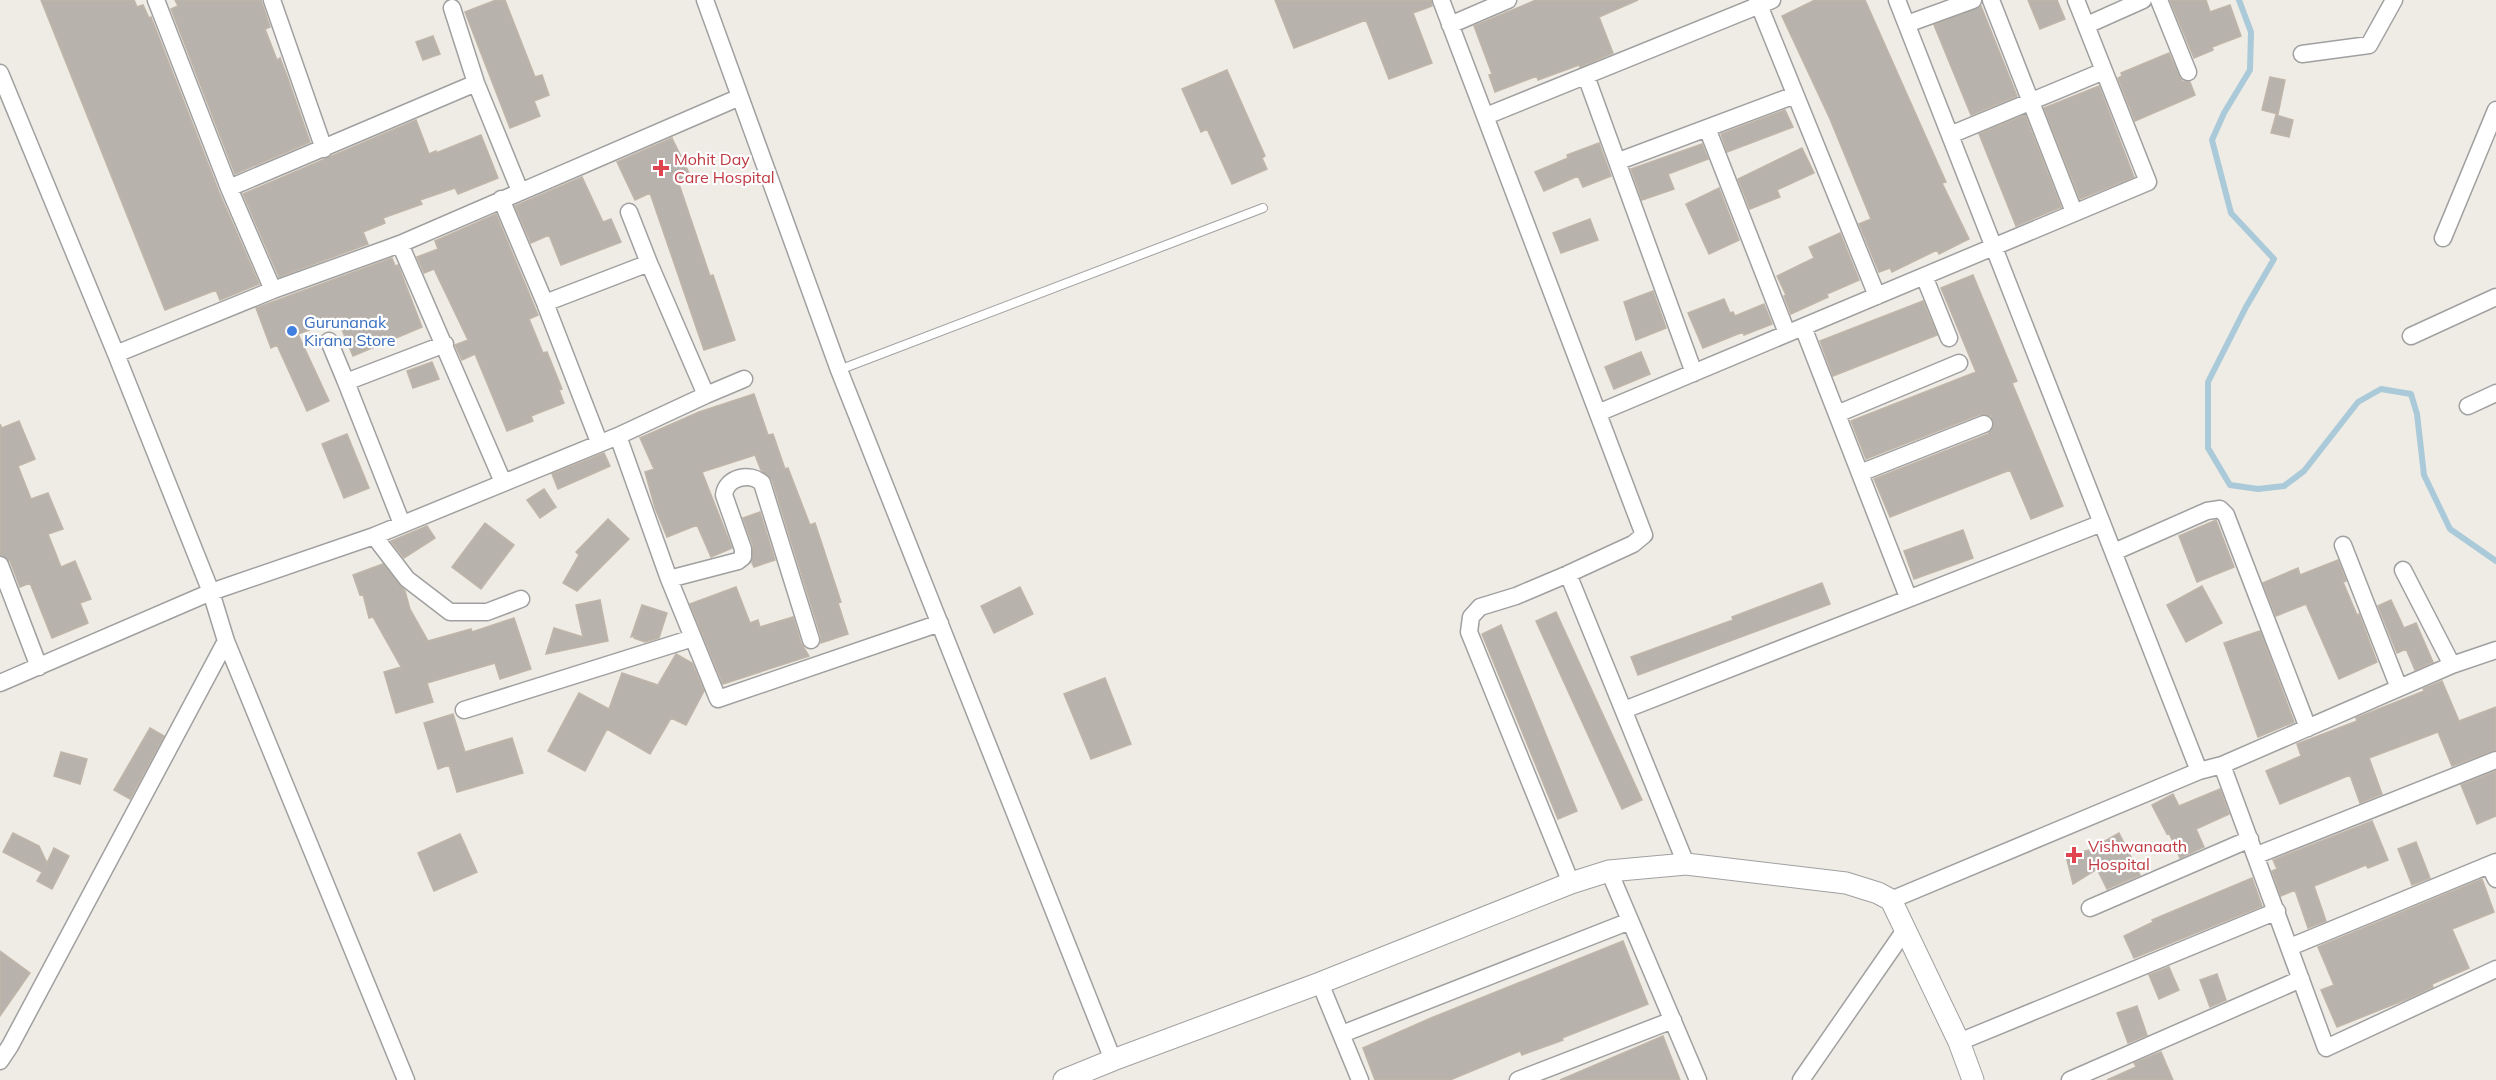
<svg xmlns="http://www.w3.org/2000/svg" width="2496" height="1080" viewBox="0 0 2496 1080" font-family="Mulish,sans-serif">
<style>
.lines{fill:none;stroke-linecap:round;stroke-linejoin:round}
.stream{stroke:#aacad9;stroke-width:6}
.building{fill:#b8b2ac;stroke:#bfb5a9;stroke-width:1.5}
.service-casing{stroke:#a0a0a0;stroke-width:10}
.minor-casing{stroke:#a0a0a0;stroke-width:19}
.tertiary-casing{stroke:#a0a0a0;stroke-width:23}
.service{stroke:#fff;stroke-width:8}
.minor{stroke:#fff;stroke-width:16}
.tertiary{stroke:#fff;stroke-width:21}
.health-dot{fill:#e0444e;stroke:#fff;stroke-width:2}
.shop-dot{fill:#3f7fe0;stroke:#fff;stroke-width:2}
.labels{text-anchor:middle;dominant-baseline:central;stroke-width:4.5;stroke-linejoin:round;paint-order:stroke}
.health-label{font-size:16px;fill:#be3a42;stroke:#fff;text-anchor:start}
.shop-label{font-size:16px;fill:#366cbe;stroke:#fff;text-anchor:start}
</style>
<rect width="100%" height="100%" fill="#efece6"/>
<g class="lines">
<path class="stream" d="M2239,0L2251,32L2250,70L2224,113L2212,140L2231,213L2274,259L2246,307L2208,382V448L2230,485L2258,489L2284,486L2304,471L2358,402L2381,389L2411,394L2417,414L2424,475L2450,529L2496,561"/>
</g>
<path class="building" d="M41,0H134L137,7L143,5L149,18L151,17L219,192L259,284L220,300L216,290L165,310Z
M175,0H261L270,27L265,29L277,60L280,58L287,76L310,142L235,174L171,9L178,6Z
M496,0H505L535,77L542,75L549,95L534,101L540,116L510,128L465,12Z
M1275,0H1431L1432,6L1413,13L1432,63L1389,79L1366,20L1294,48Z
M1536,0H1638L1599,17L1613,53L1580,67L1579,65L1538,80L1537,76L1495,92L1489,75L1492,74L1474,26Z
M1815,0H1865L1946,182L1942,183L1969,239L1939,254L1937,250L1892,272L1890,268L1879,272L1859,224L1871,219L1830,119L1782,16Z
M2028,0H2057L2065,19L2040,29Z
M2170,0H2206L2210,12L2230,5L2241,36L2212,47L2213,50L2194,58Z
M1981,6L2017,96L1971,115L1934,25Z
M433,36L440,54L423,60L416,42Z
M2169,53L2179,76L2182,81L2190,82L2195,95L2135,121L2118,78L2122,76L2121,73Z
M1227,70L1265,156L1262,158L1267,169L1232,184L1207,129L1201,132L1182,89Z
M2270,77L2285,80L2278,114L2262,110Z
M2099,86L2134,177L2080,199L2044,108Z
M1785,110L1793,127L1727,152L1721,134Z
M2025,115L2061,207L2016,226L1979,134Z
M2276,115L2293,120L2289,137L2271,133Z
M416,120L429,154L436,151V153L481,135L498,178L458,194L455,188L420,200L422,204L383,218L385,223L363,232L368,244L279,277L243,194Z
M672,138L690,175L678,181L710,276L713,275L735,340L704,350L650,193L635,200L617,162Z
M1599,143L1611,176L1583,187L1578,176L1544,191L1535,172L1568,158L1567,155Z
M1702,144L1708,159L1668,174L1674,189L1642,200L1631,169Z
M1802,148L1814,173L1777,190L1780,197L1750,209L1738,179Z
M582,177L603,222L611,219L621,242L561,265L549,235L531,243L515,206Z
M1719,188L1739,240L1709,254L1686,204Z
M496,214L538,315L529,319L543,353L547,352L562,389L559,390L564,403L531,416L533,421L507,431L475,354L462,360L455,345L468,340L434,269L424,273L417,257L438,249L435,241Z
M1590,219L1598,240L1561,253L1553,233Z
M1840,233L1859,280L1827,294L1828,297L1791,314L1784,296L1786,295L1777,276L1814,258L1809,247Z
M392,258L395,266L398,265L422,327L353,356L338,320L298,334L329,401L307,411L277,345L271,348L256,308Z
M1973,275L2017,381L2012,383L2063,506L2031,519L2010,470L1890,517L1874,479L1988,434L1994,426L1991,416L1981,414L1866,459L1851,421L1976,372L1941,288Z
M1653,291L1666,328L1636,340L1624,302Z
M1724,299L1730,313L1733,312L1735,316L1764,304L1772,324L1744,335L1743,332L1703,348L1688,313Z
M1923,301L1937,335L1833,376L1820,341Z
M1641,352L1650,374L1614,389L1605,367Z
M432,362L439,379L413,388L407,371Z
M754,394L768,435L773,434L785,469L788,468L810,525L815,523L841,602L838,603L848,634L821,643V637L772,480L761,470L755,455L702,472L732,548L711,557L697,525L667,537L655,508L645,472L654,469L640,438L699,412Z
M19,421L35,459L18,466L31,499L48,493L63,529L48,534L61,567L75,561L91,599L80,603L88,623L52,638L30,583L20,587L10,561L0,555V424L2,428Z
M347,434L369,488L344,498L322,444Z
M604,453L610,466L558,489L552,474Z
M544,489L556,507L540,518L527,500Z
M760,512L775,560L754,567L752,563L753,546L743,518Z
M608,519L629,539L577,591L563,583L579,555L576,552Z
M2216,520L2234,567L2197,582L2179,536Z
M485,523L514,545L481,589L452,567Z
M427,526L435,538L404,558L391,541Z
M1963,530L1973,558L1914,579L1904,551Z
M2338,560L2346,581L2343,582L2357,615L2359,614L2377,662L2339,679L2306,604L2276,616L2263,583L2298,568L2300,575Z
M383,564L405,591L410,609L428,641L471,629L472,632L514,618L531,669L500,679L495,663L427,683L433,702L396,713L384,672L401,667L373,617L369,618L363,594L360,595L353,575Z
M1822,583L1830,604L1638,675L1631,657L1733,620L1732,617Z
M2202,586L2222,623L2186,642L2167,605Z
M736,587L750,623L758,620L760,627L793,617L801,643L809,656L723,684L690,604Z
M1020,587L1033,614L994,633L981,606Z
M600,600L608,641L546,654L554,628L583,637L576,605Z
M2391,600L2404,628L2416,623L2433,662L2415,670L2406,649L2397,653L2378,606Z
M642,605L667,613L659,638L645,642L634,638L635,636L631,637Z
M1556,612L1642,800L1622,809L1536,621Z
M1501,625L1577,811L1558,819L1482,634Z
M2260,631L2294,722L2258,737L2224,643Z
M676,654L692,663L704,691L686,725L671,718L650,754L607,729L585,771L548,751L579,693L609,709L622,673L658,685Z
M1105,678L1131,744L1091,759L1064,694Z
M2442,681L2459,721L2496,707V750L2452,766L2438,732L2369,758L2382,794L2360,803L2350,775L2280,804L2266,771L2301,756L2297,744L2357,721L2356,718L2424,691L2423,689Z
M453,714L465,752L512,738L523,773L457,792L449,765L438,769L424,723Z
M150,728L164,736L130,799L114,790Z
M61,752L87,759L80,784L54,776Z
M2496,771V816L2477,824L2461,785Z
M2220,789L2229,814L2196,829L2204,847L2180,858L2169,833L2167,834L2152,805L2173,794L2179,806Z
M2372,821L2388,860L2368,868L2366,865L2314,886L2326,921L2308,928L2295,890L2281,896L2272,871L2277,869L2273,860Z
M13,833L39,846L47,863L54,848L69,856L52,889L37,881L42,872L3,852Z
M2119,833L2140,875L2107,889L2097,869L2073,884L2066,856L2089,850Z
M460,834L477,872L434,891L418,853Z
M2416,842L2430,878L2412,885L2398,849Z
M2252,878L2262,906L2134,958L2124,936L2153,922L2152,920Z
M2482,879L2494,912L2452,929L2469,968L2432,984L2433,987L2407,999L2337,1027L2321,990L2334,985L2318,947Z
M1623,941L1648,1004L1562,1038L1563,1040L1522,1055L1520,1051L1450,1080H1375L1363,1048L1431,1018Z
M0,951L30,973L0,1016Z
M2169,967L2179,990L2159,999L2149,975Z
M2217,974L2226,1000L2210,1007L2200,980Z
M2137,1006L2147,1035L2128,1043L2117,1013Z
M1663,1036L1680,1080H1560Z
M2161,1052L2173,1080H2107L2136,1067L2134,1063Z"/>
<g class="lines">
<g class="service-casing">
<path id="service" d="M839,370L1263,208"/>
</g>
<g class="minor-casing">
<path id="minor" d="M156,0L229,188L273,290
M272,0L324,149
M705,0L839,370L1113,1060
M1441,0L1644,535L1633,544L1568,574L1516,596L1480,607L1471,617L1469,632L1571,883
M1757,0L1877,296
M1897,0L2199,771
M1991,0L2074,212
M2159,0L2188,72
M452,8L476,83L520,191
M1907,24L1973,0
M1450,25L1508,0
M2087,25L2143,0
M2302,54L2369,45L2394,0
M0,73L116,354L211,592L226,641L406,1080
M1586,76L1694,373
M1486,116L1772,0
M1707,128L1787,333
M1950,135L2104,71
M1619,161L1795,95
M229,188L476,83
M501,199L545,303L599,442
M629,212L649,263
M2443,238L2496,110
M400,244L503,482
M1924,276L1949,338
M1803,327L1908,597
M2411,336L2496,297
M329,341L346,382
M116,354L273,290L400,244L740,97
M706,395L744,379
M2468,406L2496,393
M1598,413L2148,182L2076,0
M1837,414L1959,363
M618,436L669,579L718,699L940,623
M1860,473L1984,424
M402,524L346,382L445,344
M374,536L407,579L450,612H487L521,599
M2343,545L2399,688
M2114,552L2207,511L2220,509L2226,515L2308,728
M0,565L39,667
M2403,570L2452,665
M1568,574L1686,864
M669,579L738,561L743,557V549L724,495C726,477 750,472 762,483L811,640
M0,683L211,592L374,536L618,436L706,395L649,263L545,303
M464,710L693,638
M1624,710L2102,523
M2222,765L2326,1048L2496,969
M2257,855L2496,760
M2489,865L2496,879
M1609,871L1698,1080
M1891,900L2199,771L2222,765L2452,665L2496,650
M2090,908L2250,839
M2290,947L2496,862
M1320,983L1360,1080
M1342,1034L1630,921
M1959,1042L2277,911
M0,1061L10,1046L226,641
M1518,1080L1673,1020
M1801,1080L1905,930
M2070,1080L2301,979"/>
</g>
<g class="tertiary-casing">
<path id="tertiary" d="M1064,1080L1113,1060L1320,983L1571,883L1609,871L1686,864L1846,883L1878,893L1891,900L1959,1042L1973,1080"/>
</g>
<use href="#service" class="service"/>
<use href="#minor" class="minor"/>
<use href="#tertiary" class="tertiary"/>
</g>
<g class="health-dot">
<path d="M658 159h6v6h6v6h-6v6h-6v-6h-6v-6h6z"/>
<path d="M2071 846h6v6h6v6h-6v6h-6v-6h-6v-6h6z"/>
</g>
<circle class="shop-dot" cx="292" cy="331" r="6"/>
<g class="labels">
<g class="health-label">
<text x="674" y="159">Mohit Day<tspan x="674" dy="18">Care Hospital</tspan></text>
<text x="2088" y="846">Vishwanaath<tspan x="2088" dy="18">Hospital</tspan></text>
</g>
<g class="shop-label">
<text x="304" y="322">Gurunanak<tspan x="304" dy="18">Kirana Store</tspan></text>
</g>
</g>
</svg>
